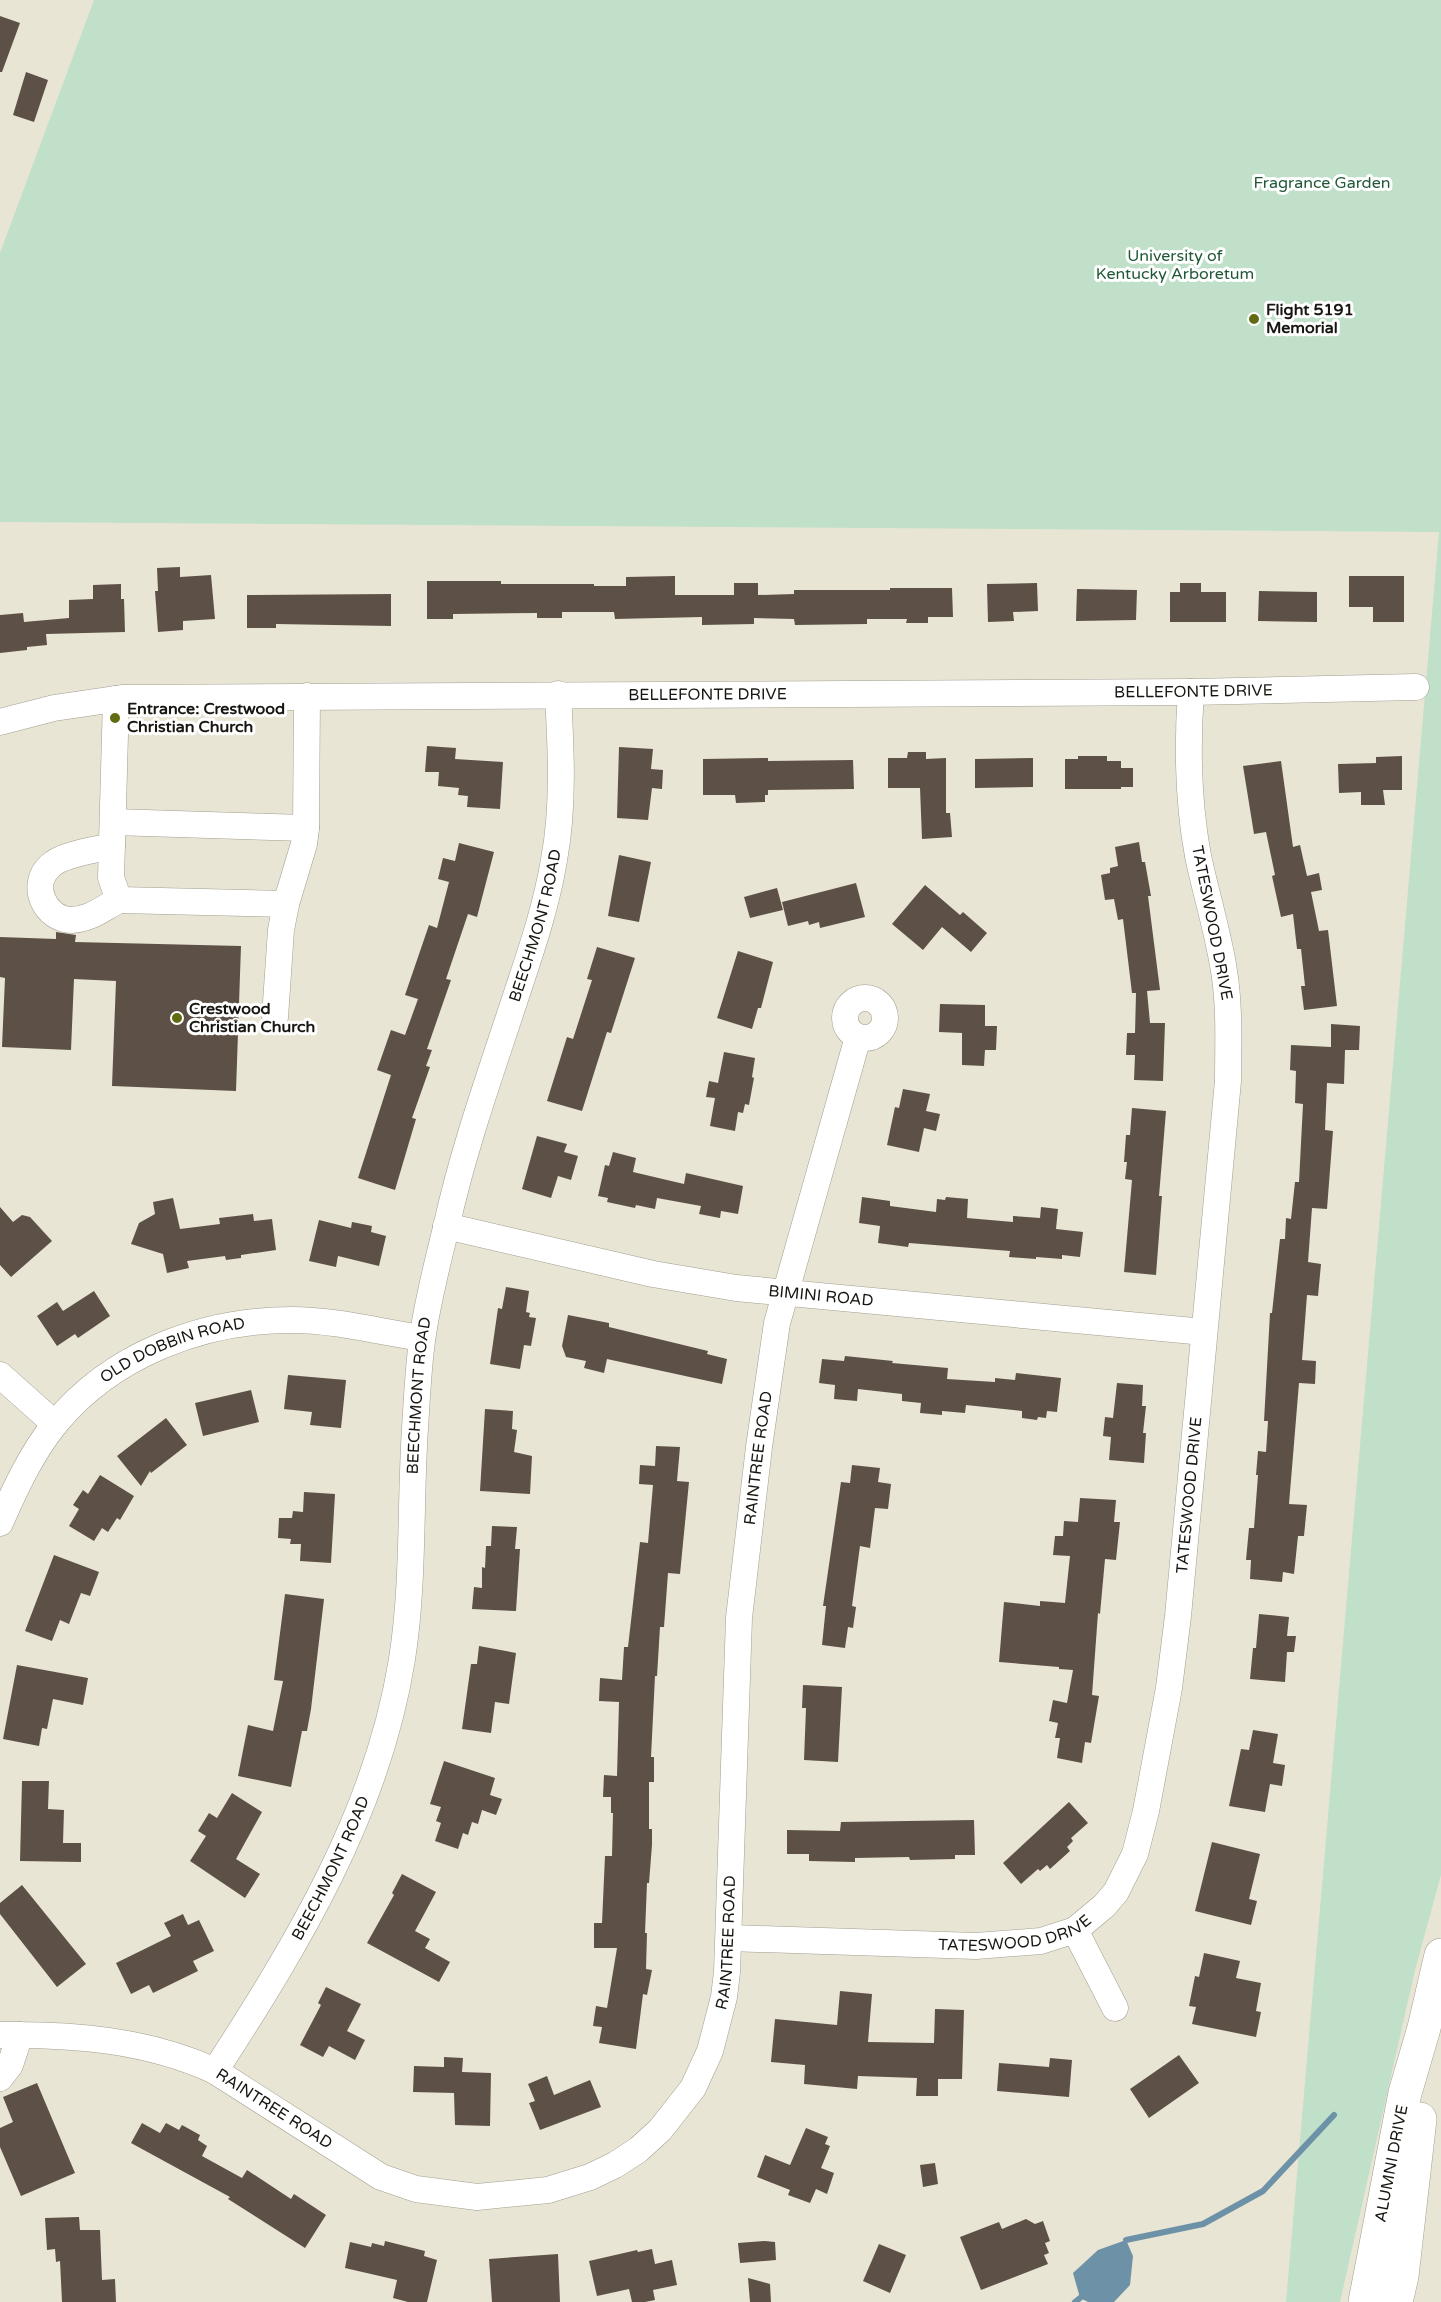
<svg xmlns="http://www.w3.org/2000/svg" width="1441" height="2302" viewBox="0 0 1441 2302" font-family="'Varela Round',sans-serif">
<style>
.green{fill:#c0e0c9}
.water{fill:#6d92a8}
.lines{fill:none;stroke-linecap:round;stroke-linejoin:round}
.stream{stroke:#6d92a8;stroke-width:6}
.building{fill:#5d5147}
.minor-casing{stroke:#a29e8f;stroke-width:27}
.major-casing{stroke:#a29e8f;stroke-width:34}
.minor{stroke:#fff;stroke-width:26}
.major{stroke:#fff;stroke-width:33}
.poi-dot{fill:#626b11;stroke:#fff;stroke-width:2}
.labels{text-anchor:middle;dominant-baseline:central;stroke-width:6;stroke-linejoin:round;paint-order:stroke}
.park-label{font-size:16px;fill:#205836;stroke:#fff}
.poi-label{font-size:16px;font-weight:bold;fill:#181611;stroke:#fff;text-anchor:start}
.street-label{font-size:16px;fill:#181611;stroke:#fff}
</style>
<rect width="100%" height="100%" fill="#e9e5d4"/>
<path class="green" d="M94,0H1441V1875L1415,1970L1340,2302H1286L1439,532L0,522V253Z"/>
<path class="water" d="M1126,2240L1133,2256L1130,2285L1114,2302H1088L1080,2298L1073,2273L1098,2250Z"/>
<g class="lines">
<path class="stream" d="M1126,2240L1203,2224L1263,2191L1334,2115
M1075,2302L1080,2298"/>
</g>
<path class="building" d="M0,16L20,23L2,72H0Z
M26,72L48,80L34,122L13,115Z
M180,567V577L211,575L215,619L183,621V630L158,632L155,591H158L157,568Z
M675,576V595H734V583H758V595L794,594V590H890V588H952L953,617H928V623H906L907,619H867V624L795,625L794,619L754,618V624L702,625V617L615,619L614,612H562V618H537V613L453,614V619H427V581H501V584H594V586H626V577Z
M1349,576H1404V622H1373V607H1349Z
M1037,583L1038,611L1013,612L1014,621L988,622L987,584Z
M1180,583H1201V592H1226V622H1170V592H1180Z
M121,584V599H124L125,632L46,634L47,645L27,647V650L0,653V615L23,613L24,622L69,618V600L93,599V585Z
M1077,589L1137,590L1136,620L1076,621Z
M1259,591L1317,592V622L1258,621Z
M391,594V626L276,624V628H247V595Z
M427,746L456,748L455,759L503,762L500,809L467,807L468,796L458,795L459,788L438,786L439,772H425Z
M619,747L653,749L651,769L663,770L662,789L652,788L648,820L617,818Z
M908,752H926V759L946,758V813H950L952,837L922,839L920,788H888V758H907Z
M1078,756H1107V761H1121V768H1133V787H1121V789H1065V759H1078Z
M1402,756V790H1383L1385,805H1361V792L1339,793L1338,764L1376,763V757Z
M768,758V761L853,760L854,789L768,790V795H765V802L736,803L735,795H703V759Z
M1033,758V787L975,788V759Z
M1281,761L1293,847L1300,845L1307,876L1319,873L1322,890L1311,892L1319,931L1328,930L1337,1006L1304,1010L1301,986H1305L1301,949H1297L1293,914L1281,917L1272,876L1275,875L1266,832L1254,834L1243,766Z
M1139,842L1142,862H1145L1151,896H1148L1160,990L1147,991L1150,1023H1165L1163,1081L1134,1080L1135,1055H1126L1127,1033H1135L1136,993H1132L1123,919L1118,920L1114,899L1105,900L1101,875L1110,873V868L1118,866L1115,847Z
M459,843L494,852L477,917L468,914L446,979L451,980L427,1049L432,1050L426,1066L430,1067L412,1118L416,1119L395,1190L358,1178L391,1075L377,1070L391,1030L405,1035L418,999L405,995L429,925L437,928L449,882L438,879L443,858L455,861Z
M619,855L651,862L639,922L608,916Z
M856,883L865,917L820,928L819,922L809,925L808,921L788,926L782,902Z
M925,885L960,915L963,912L987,933L971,952L942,927L923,950L892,924Z
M777,888L783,910L750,918L744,897Z
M56,932L76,935L75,942L241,946L236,1091L112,1086L116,981L74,979L71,1050L2,1047L5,978L0,977V937L56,939Z
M597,947L635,958L611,1033L607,1032L582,1111L547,1101L567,1037L573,1039L592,980L587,979Z
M738,951L773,962L761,1008H758L752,1029L717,1018Z
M940,1004L985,1005V1026H997L996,1050H985L984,1066L962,1065V1033L939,1032Z
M1331,1024L1360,1026L1359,1050H1345L1344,1084L1327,1083L1325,1130L1333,1131L1327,1209L1312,1208L1308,1262L1321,1264L1318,1296L1307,1295L1302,1360L1316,1361L1315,1384L1299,1383L1289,1504L1307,1505L1304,1536H1298L1294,1574L1283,1572L1282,1582L1250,1579L1251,1560H1246L1249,1528H1254L1258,1475H1256L1258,1451L1266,1452L1268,1421H1264L1270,1313H1272L1280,1239H1285L1286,1218L1291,1219L1295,1182H1299L1303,1104L1295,1103L1296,1071L1290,1070L1291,1045L1331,1047Z
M724,1052L755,1058L752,1077L754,1078L749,1105L745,1104L743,1113L738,1112L735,1131L710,1126L715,1098L706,1097L709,1081L718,1083Z
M903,1089L930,1094L926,1111L940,1114L936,1131L924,1128L919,1152L887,1145L895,1107L899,1108Z
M1132,1108L1166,1111L1159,1196H1162L1156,1275L1124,1272L1132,1180L1125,1179L1127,1162H1124L1126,1135H1130Z
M537,1136L567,1144L564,1152L578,1156L571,1180L558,1176L551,1198L522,1189Z
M613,1152L636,1158L633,1172L684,1184L686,1173L743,1186L738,1214L721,1211L720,1218L699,1214L701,1206L657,1198L655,1209L636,1205L635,1208L607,1202L608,1198L598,1196L605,1165L609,1166Z
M862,1197L890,1201V1206L936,1212L937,1199L945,1200L946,1197L968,1199L967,1218L1013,1222V1216L1040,1218L1041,1207L1058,1209L1056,1229L1083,1232L1080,1257L1062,1255V1259L1036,1257V1259L1009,1257L1010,1251L909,1243L908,1247L878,1243L880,1226L859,1223Z
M173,1198L180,1229L220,1224L219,1218L253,1214L254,1221L272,1219L276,1250L241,1255V1258L226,1260L225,1256L187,1261L189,1268L167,1273L163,1254L131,1244L139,1223L155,1214L153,1202Z
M0,1207L13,1222L22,1215L30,1217L52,1241L11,1277L0,1265Z
M319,1220L351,1228L352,1222L372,1226L371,1232L386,1236L379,1266L338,1256L336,1267L309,1261Z
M506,1287L529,1291L526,1312L530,1313L529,1317L536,1318L531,1346L524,1345L520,1369L490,1364L498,1308L502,1309Z
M94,1291L110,1316L78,1338L75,1334L57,1346L37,1316L57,1302L63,1311Z
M568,1315L609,1323V1327L708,1351L707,1354L727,1359L722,1384L607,1359L604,1373L584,1368L586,1361L566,1357L562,1346Z
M845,1356L893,1361L892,1363L948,1368L947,1379L995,1382V1378L1015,1380L1016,1373L1061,1378L1057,1412L1047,1411L1046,1418L1038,1417L1037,1420L1022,1418V1411L966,1405L965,1413L942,1411V1415L920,1413L921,1403L902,1401V1394L858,1389L857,1401L834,1399L835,1385L819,1383L822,1359L844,1361Z
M288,1375L346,1380L341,1428L310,1425L312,1412L284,1409Z
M1117,1383L1143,1385L1142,1406H1146L1143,1433H1146L1144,1463L1109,1460L1111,1437L1103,1436L1105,1417L1113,1418Z
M251,1390L259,1422L203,1436L195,1403Z
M485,1409L513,1411L512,1429L517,1430L514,1452L532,1456L530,1494L480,1491Z
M166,1418L187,1445L151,1473L150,1471L141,1486L117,1456Z
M656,1446L680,1447L677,1481L689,1482L680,1574L668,1573L664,1627H660L657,1676H655L651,1757H654V1782H649V1829H652V1845L649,1883H647L645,1933H647L646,1969L652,1970L647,1995L643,1994L636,2049L599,2043L602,2027L593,2026L596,2006L607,2008L617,1948H594V1923H602L605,1856H612L613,1813H611V1797H603L604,1775L617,1776L619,1702L599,1701L600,1678L622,1680L624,1647H628L640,1542L648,1543L653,1485L639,1484L640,1465L655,1466Z
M852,1465L880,1468L878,1482L891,1484L888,1509L875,1508L870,1548L860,1546L852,1606L856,1607L853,1628L848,1627L845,1648L822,1645L826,1606H823L841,1482L850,1483Z
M100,1475L134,1496L120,1520L117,1518L108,1532L102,1528L94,1541L69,1526L79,1509L73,1505L83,1490L88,1494Z
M304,1492L335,1494L331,1563L300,1561L301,1544H290L291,1539L278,1538L279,1518H292L293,1511L303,1512Z
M1080,1498L1116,1500L1114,1522H1120L1116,1560L1105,1559L1100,1614L1098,1613L1092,1695L1099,1696L1091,1743L1085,1742L1082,1763L1057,1758L1060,1738H1055L1058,1723L1049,1721L1053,1700L1067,1703L1073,1670L1059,1669V1667L999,1662L1004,1602L1040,1606V1601L1065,1603L1070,1556L1053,1555L1055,1536H1063L1064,1521L1078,1522Z
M492,1526L517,1527L515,1549H520L516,1611L472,1609L474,1587L482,1588V1567L485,1568L486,1546H491Z
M54,1555L99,1572L90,1596L81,1593L69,1624L60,1620L52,1641L25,1631Z
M285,1594L324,1599L311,1709L307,1731H302L291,1787L238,1776L248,1725L273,1731L283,1681L274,1680Z
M1259,1614L1289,1617L1287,1636H1296L1294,1652H1287L1285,1682L1250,1679L1253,1648H1256Z
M479,1646L516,1653L509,1704L495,1702L491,1733L462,1729L471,1664H477Z
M17,1665L88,1678L83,1705L53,1699L47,1729L42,1728L39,1746L3,1739Z
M803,1685L842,1687L838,1762L804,1760L806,1708H802Z
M1253,1730L1278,1734L1273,1763L1285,1765L1282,1786L1270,1784L1265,1812L1229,1806L1241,1749L1249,1750Z
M444,1761L495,1778L490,1795L502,1799L496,1815L482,1810L478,1824L472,1822L468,1835L463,1833L458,1849L435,1841L441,1823L436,1821L441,1807L430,1804Z
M22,1781H49L48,1809L64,1810L63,1843H81V1862L20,1861Z
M232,1793L262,1812L236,1859L260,1874L245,1898L190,1861L206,1836L198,1831L209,1813L217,1818Z
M1069,1802L1088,1823L1071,1838L1073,1841L1067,1847L1070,1851L1050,1869L1047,1865L1040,1871L1038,1869L1021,1884L1003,1863Z
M974,1820L975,1855H955V1859L910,1860L909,1857L855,1858V1862L809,1861V1854H787V1830L840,1831L841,1822Z
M1212,1842L1260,1854L1249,1899L1257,1901L1251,1925L1195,1911Z
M402,1874L436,1892L415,1931L430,1939L425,1948L450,1962L439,1982L367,1943L394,1895L392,1893Z
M22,1885L86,1964L57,1987L0,1914V1903Z
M183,1914L188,1925L199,1920L214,1951L193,1961L198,1971L153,1993L149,1985L131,1994L116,1963L171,1936L164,1923Z
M1204,1953L1240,1961L1236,1978L1261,1983L1256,2011L1261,2012L1256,2037L1192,2024L1196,2007L1189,2006L1195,1976L1199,1977Z
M326,1987L361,2004L347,2031L365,2040L355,2060L329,2046L323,2057L300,2045L321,2005L318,2003Z
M840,1991L872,1994L868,2042L934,2043L935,2009L964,2010L962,2079H938V2096H916L917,2078L858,2076L857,2089L804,2084L805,2065L771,2062L775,2019L837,2025Z
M1179,2055L1199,2083L1149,2118L1130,2089Z
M444,2057L463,2058L462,2072L491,2073L490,2126L455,2125L454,2093L413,2092L414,2066L444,2067Z
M1050,2058L1072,2060L1069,2097L997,2091L999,2063L1049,2067Z
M547,2076L554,2095L590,2080L601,2107L540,2130L529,2103L535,2101L528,2084Z
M37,2083L75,2173L21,2196L0,2147V2128L13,2122L3,2097Z
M142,2123L160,2133L166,2123L179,2130L182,2125L200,2135L198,2140L207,2146L202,2156L242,2178L247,2170L291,2199L294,2194L326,2215L305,2248L228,2199L230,2197L131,2143Z
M806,2128L828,2137L825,2144L830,2146L821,2168L834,2173L827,2194L816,2189L810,2203L788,2195L790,2190L757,2177L765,2155L790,2165Z
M935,2163L938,2184L923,2187L920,2165Z
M79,2217L80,2230H100L102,2280L115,2279L116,2302H62L60,2261L56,2262L55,2249L47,2250L45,2218Z
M1026,2219L1035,2224L1043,2221L1050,2241L1045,2243L1049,2253L1044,2255L1048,2264L981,2290L960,2237L999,2222L1002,2229Z
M385,2241L425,2251L424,2256L437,2260L427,2302H408L393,2298L397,2280L345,2268L350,2242L371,2247L372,2243L384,2246Z
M765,2241L775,2242L776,2260L740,2263L738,2243Z
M879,2244L906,2255L890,2293L863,2281Z
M652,2249L655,2264L672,2260L677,2285L653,2290L655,2300L645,2302H632L629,2289L597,2296L589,2261L637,2250L638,2252Z
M558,2254L560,2302H492L489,2259Z
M748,2278L770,2284L771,2302H750Z"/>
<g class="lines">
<g class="minor-casing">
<g id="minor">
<path d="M116,699L111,878L119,900L286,904L304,844L306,828L307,696"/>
<path id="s1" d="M0,722L54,708L122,698L1191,692L1416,687"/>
<path d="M113,822L306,828"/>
<path d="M112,846C96,850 62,854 50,866C29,885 45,920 72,920C91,919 103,908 119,900"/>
<circle cx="865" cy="1018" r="20"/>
<path d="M275,1017L281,930L286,904"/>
<path id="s2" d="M446,1226L653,1274L736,1288L1204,1332"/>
<path d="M0,1375L55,1424"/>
<path id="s3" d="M0,1523C15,1489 31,1454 55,1424C112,1354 203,1320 292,1320C335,1320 380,1332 422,1338"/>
<path d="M1075,1930L1115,2008"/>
<path id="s4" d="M729,1938L976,1946L1041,1941L1075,1930L1104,1906L1116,1892L1135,1854L1146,1811L1169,1688L1178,1616L1228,1081C1228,1044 1230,1008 1224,971C1218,932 1206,894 1198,856C1188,802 1187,746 1191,692"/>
<path id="s5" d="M0,2035C74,2034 147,2040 215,2071L381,2177L416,2189L477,2197L548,2190L590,2177L615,2165L638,2150L660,2130L693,2088L710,2051L724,1997L727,1972L739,1618L759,1447L777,1323L858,1037"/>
<path id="s6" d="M215,2071C298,1943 378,1811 402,1659C414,1583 410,1504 415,1428C417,1399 418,1370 422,1341C427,1303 437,1265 446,1228C463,1150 490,1075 515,999C530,954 546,908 554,860C564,807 561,749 558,694"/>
<path d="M0,2078L10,2065L20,2035"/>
</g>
</g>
<g class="major-casing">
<g id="major">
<path id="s7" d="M1365,2302L1405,2093L1424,2028L1441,1955"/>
<path d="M1396,2302L1402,2276L1420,2119"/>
</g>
</g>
<use href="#minor" class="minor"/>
<use href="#major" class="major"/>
</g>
<g class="poi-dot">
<circle cx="1254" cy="319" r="6"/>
<circle cx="115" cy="718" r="6"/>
<circle cx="177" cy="1018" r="6"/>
</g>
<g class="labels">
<g class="park-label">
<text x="1322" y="183">Fragrance Garden</text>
<text x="1175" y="256">University of<tspan x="1175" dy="18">Kentucky Arboretum</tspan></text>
</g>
<g class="poi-label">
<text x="1266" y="310">Flight 5191<tspan x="1266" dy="18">Memorial</tspan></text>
<text x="127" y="709">Entrance: Crestwood<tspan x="127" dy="18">Christian Church</tspan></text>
<text x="189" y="1009">Crestwood<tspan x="189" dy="18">Christian Church</tspan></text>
</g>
<g class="street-label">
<text stroke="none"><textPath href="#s1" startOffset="1196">BELLEFONTE DRIVE</textPath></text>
<text stroke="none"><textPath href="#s1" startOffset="710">BELLEFONTE DRIVE</textPath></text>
<text transform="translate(1212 923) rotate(79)">TATESWOOD DRIVE</text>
<text stroke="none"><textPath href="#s6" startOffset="1206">BEECHMONT ROAD</textPath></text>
<text stroke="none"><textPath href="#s2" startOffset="382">BIMINI ROAD</textPath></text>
<text stroke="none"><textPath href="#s3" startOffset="256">OLD DOBBIN ROAD</textPath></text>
<text stroke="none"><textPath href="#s6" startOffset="720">BEECHMONT ROAD</textPath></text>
<text stroke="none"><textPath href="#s5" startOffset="1406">RAINTREE ROAD</textPath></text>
<text stroke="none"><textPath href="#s4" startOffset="810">TATESWOOD DRIVE</textPath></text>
<text stroke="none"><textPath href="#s6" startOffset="234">BEECHMONT ROAD</textPath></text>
<text stroke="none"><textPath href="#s4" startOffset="288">TATESWOOD DRIVE</textPath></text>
<text stroke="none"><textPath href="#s5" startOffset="920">RAINTREE ROAD</textPath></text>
<text stroke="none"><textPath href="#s5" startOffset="290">RAINTREE ROAD</textPath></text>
<text stroke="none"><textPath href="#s7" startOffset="141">ALUMNI DRIVE</textPath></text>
</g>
</g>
</svg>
